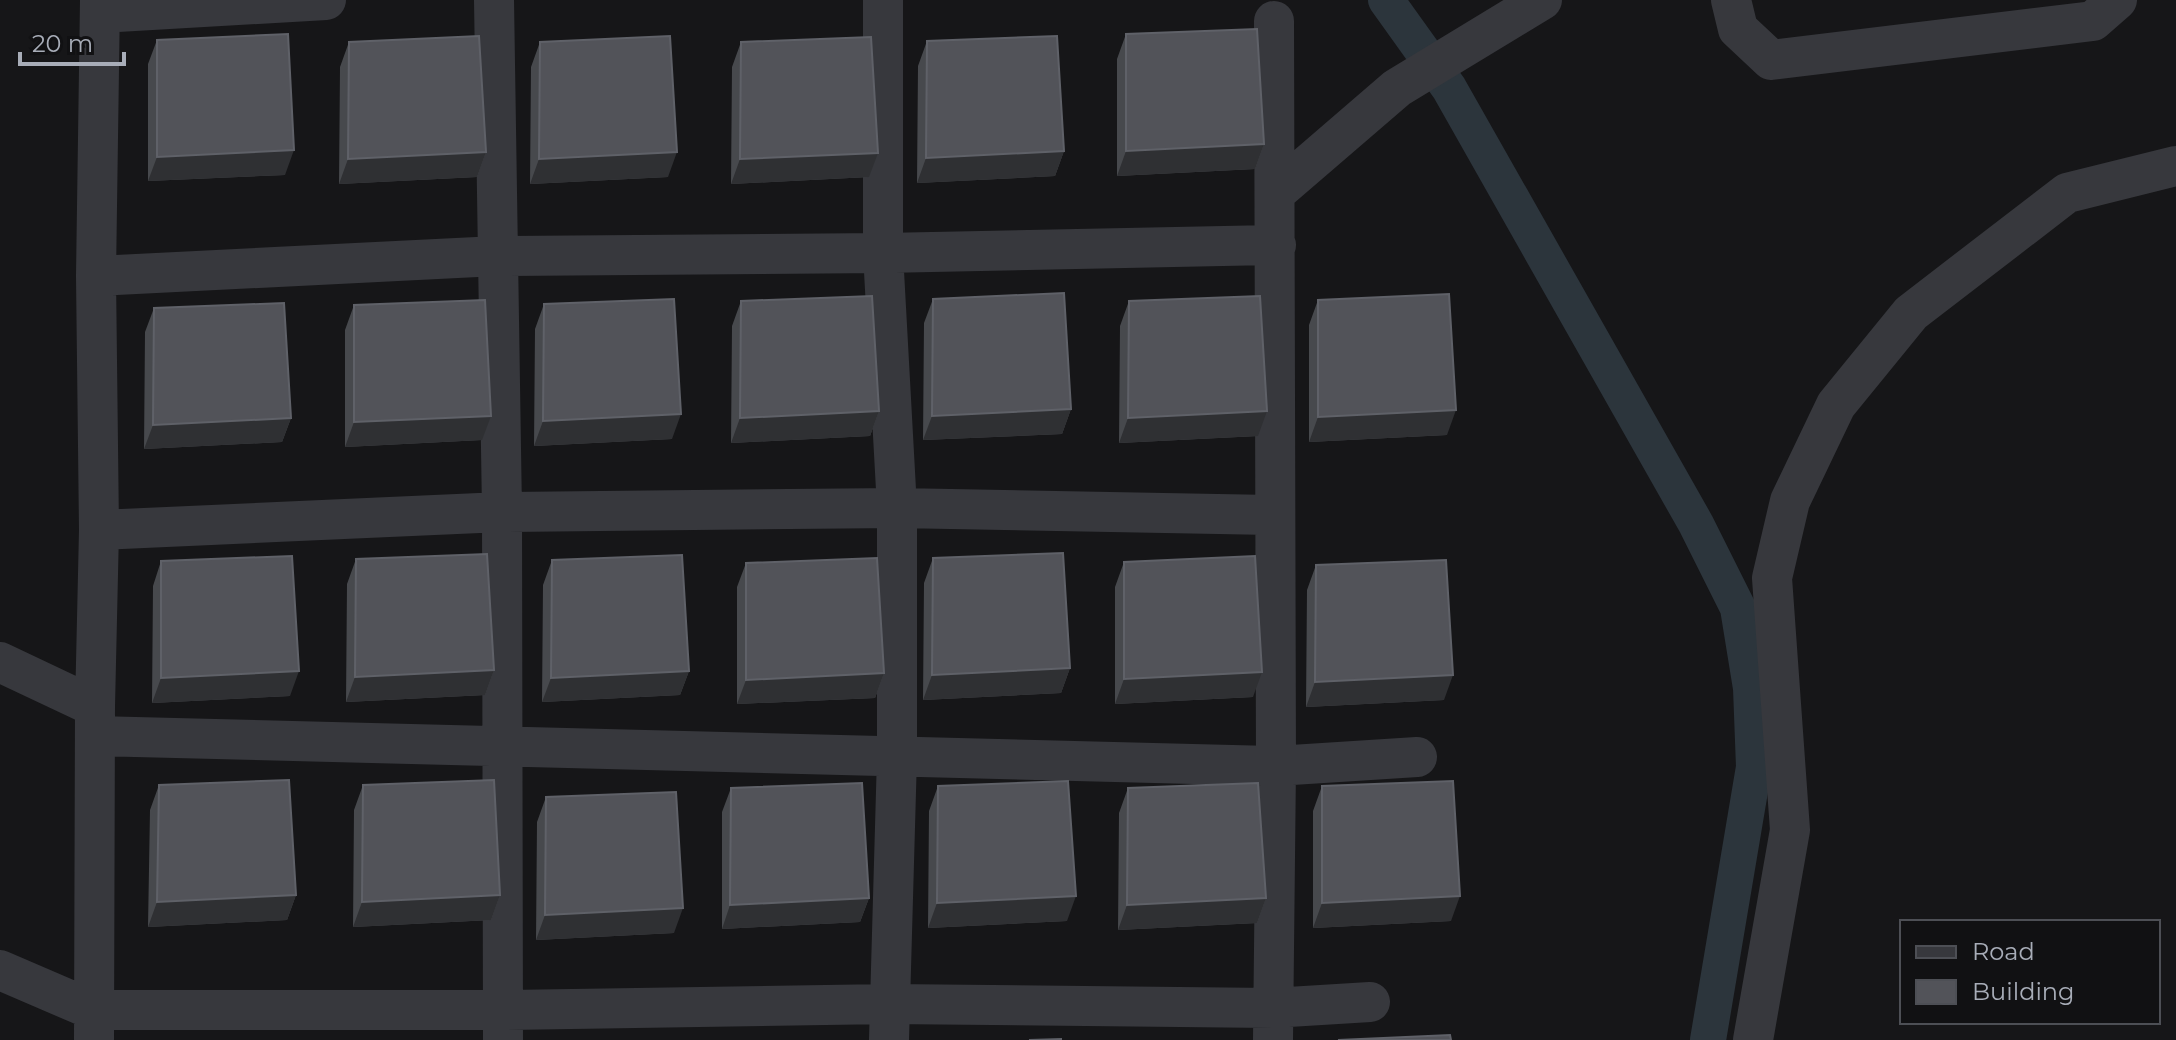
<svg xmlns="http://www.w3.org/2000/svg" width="2176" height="1040" viewBox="0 0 2176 1040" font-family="Montserrat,sans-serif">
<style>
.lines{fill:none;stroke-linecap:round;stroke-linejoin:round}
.canal{stroke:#2c353c;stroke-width:36}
.minor{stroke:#37383d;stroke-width:40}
.wall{fill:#47494d}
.shaded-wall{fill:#2f3033}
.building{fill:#525359;stroke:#5f6168;stroke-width:2}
</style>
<rect width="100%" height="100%" fill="#161618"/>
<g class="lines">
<path class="canal" d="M1386,0L1449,88L1696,524L1738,608L1751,688L1754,767L1708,1040"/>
<path class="minor" d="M494,0L502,512L503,1040
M883,0V253L897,508V756L889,1040
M1731,0L1738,29L1771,60L2093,21L2117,0
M100,13L326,0
M1275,193L1397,88L1542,0
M96,276L497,256L883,253L1276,245
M99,530L502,512L897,508L1274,515
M0,662L95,707
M95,736L1276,766L1417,757
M0,970L93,1010H504L889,1004L1272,1008L1370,1002
M94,1040L95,707L99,530L96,276L100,0
M1273,1040L1276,766L1274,21
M1753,1040L1790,830L1772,578L1790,501L1836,405L1911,313L2067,193L2176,166"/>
</g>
<path class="wall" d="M1126,34L1264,144L1255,169L1117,176V59Z
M157,40L285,175L148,181V64Z
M927,41L1064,151L1055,176L917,183L918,66Z
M349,42L486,152L477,177L339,184L340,67Z
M540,42L668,177L530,184L531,67Z
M741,42L869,177L731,184L732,67Z
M933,299L1071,409L1062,434L923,440L924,323Z
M1318,300L1447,435L1309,442V325Z
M741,301L879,411L870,436L731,443L732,326Z
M1129,301L1258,436L1119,443L1120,326Z
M544,304L672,439L534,446L535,329Z
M354,305L482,440L345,447V330Z
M154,308L291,418L282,442L144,449L145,332Z
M933,558L1070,668L1061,693L923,700L924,583Z
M356,559L494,670L485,695L346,702L347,584Z
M552,560L689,671L680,695L542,702L543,585Z
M161,561L290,696L152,703L153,586Z
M1124,562L1253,697L1115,704V587Z
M746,563L884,673L875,698L737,704V587Z
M1316,565L1444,700L1306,707L1307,590Z
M159,785L296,895L287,920L148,927L150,810Z
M363,785L500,895L491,920L353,927L354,810Z
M938,786L1067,921L928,928L929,811Z
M1322,786L1451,921L1313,928V811Z
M731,788L869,898L860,922L722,929V812Z
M1128,788L1266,898L1257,923L1118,930L1119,813Z
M546,797L674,933L536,940L537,822Z"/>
<path class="shaded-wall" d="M1264,144L1255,169L1117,176L1126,151Z
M294,150L285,175L148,181L157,157Z
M1064,151L1055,176L917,183L926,158Z
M486,152L477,177L339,184L348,159Z
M677,152L668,177L530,184L539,159Z
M878,153L869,177L731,184L740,159Z
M1071,409L1062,434L923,440L932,416Z
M1456,410L1447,435L1309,442L1318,417Z
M879,411L870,436L731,443L740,418Z
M1267,411L1258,436L1119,443L1128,418Z
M681,414L672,439L534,446L543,421Z
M491,416L482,440L345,447L354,422Z
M291,418L282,442L144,449L153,425Z
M1070,668L1061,693L923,700L932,675Z
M494,670L485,695L346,702L355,677Z
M299,671L290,696L152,703L161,678Z
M689,671L680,695L542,702L551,678Z
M1262,672L1253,697L1115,704L1124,679Z
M884,673L875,698L737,704L746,680Z
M1453,675L1444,700L1306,707L1315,682Z
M296,895L287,920L148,927L157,902Z
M500,895L491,920L353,927L362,902Z
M1076,896L1067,921L928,928L937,903Z
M1460,896L1451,921L1313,928L1322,903Z
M869,898L860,922L722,929L730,905Z
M1266,898L1257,923L1118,930L1127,905Z
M683,908L674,933L536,940L545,915Z"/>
<path class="building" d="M1257,29L1264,144L1126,151V34Z
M288,34L294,150L157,157V40Z
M479,36L486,152L348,159L349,42Z
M670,36L677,152L539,159L540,42Z
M1057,36L1064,151L926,158L927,41Z
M871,37L878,153L740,159L741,42Z
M1064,293L1071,409L932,416L933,299Z
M1449,294L1456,410L1318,417V300Z
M872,296L879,411L740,418L741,301Z
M1260,296L1267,411L1128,418L1129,301Z
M674,299L681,414L543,421L544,304Z
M485,300L491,416L354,422V305Z
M284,303L291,418L153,425L154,308Z
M1063,553L1070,668L932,675L933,558Z
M487,554L494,670L355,677L356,559Z
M682,555L689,671L551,678L552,560Z
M292,556L299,671L161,678V561Z
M1255,556L1262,672L1124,679V562Z
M877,558L884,673L746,680V563Z
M1446,560L1453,675L1315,682L1316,565Z
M289,780L296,895L157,902L159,785Z
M494,780L500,895L362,902L363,785Z
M1068,781L1076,896L937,903L938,786Z
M1453,781L1460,896L1322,903V786Z
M862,783L869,898L730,905L731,788Z
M1258,783L1266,898L1127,905L1128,788Z
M676,792L683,908L545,915L546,797Z
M1450,1035L1451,1040H1338Z
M1061,1039V1040H1029Z"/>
<rect x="1900" y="920" width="260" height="104" fill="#111113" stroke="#4d4f55" stroke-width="2"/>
<rect x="1916" y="946" width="40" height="12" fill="#37383d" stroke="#4d4f55" stroke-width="2"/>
<text x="1972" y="960" font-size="24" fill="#a8adb8">Road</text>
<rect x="1916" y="980" width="40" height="24" fill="#525359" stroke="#4d4f55" stroke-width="2"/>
<text x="1972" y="1000" font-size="24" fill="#a8adb8">Building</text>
<path d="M20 52v12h104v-12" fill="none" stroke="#a8adb8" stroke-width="4"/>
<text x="32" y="52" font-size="24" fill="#a8adb8" stroke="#111113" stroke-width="6" paint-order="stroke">20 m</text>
</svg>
